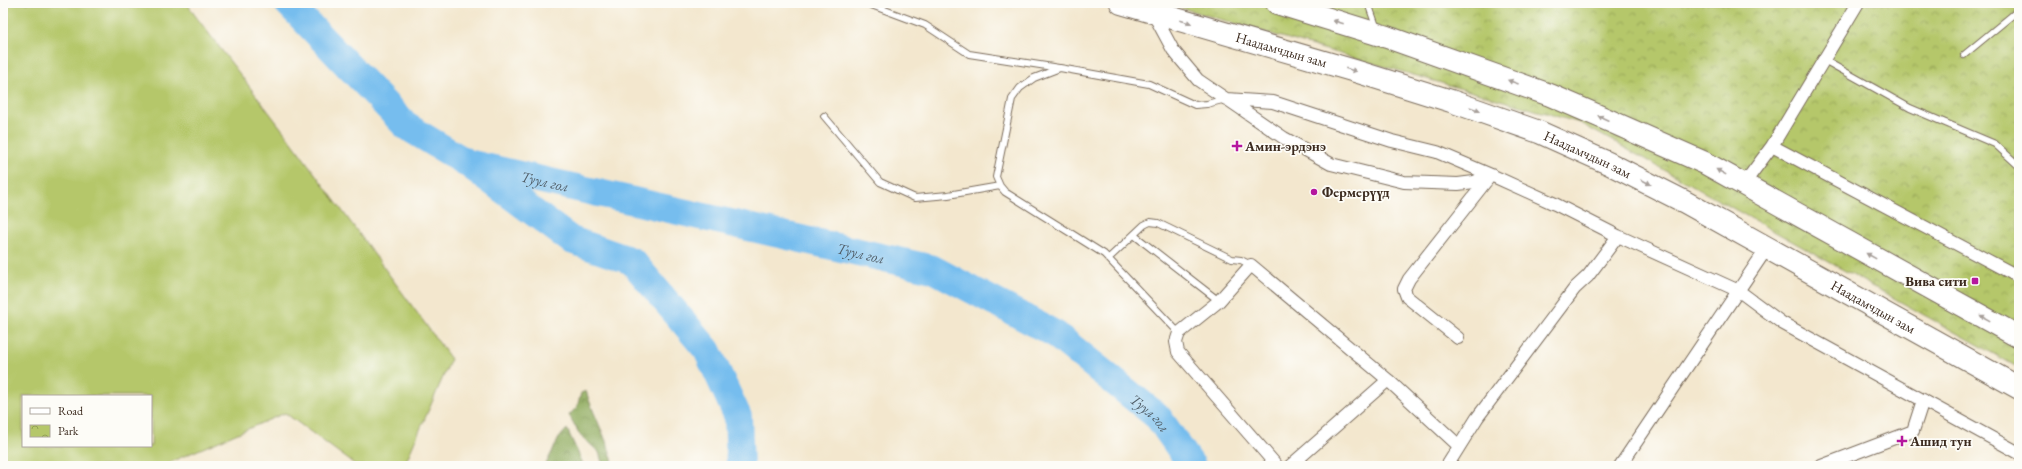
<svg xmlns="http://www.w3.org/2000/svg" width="2022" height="469" viewBox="0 0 2022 469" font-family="'EB Garamond',serif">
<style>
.grass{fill:#b5c76a;stroke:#787844;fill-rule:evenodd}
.forest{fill:url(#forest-crowns);stroke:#666b3e}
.park{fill:url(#park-crowns);stroke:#787844}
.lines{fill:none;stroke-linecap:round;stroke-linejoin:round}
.river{stroke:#76bdee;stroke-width:28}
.lane-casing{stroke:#7b6c5c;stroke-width:8}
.street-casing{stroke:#7b6c5c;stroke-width:14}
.highway-casing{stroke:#7b6c5c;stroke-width:24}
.lane{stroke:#fff;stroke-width:6}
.street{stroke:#fff;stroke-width:12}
.highway{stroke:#fff;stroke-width:22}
.oneway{fill:#a79f9a}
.poi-dot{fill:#b5179e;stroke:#fdfcf7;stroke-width:1.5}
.labels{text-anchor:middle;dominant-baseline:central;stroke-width:3.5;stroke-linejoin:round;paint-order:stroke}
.street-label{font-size:14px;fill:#3b2a1e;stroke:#fdfcf7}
.poi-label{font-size:14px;font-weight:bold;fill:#3b2a1e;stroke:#fdfcf7;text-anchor:start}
.water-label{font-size:15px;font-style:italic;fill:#505d67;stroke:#fdfcf7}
</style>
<defs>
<pattern id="forest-crowns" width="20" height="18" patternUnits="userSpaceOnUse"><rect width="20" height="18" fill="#90ac5e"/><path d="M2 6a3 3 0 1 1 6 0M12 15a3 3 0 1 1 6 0" fill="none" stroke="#778c4d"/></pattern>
<pattern id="park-crowns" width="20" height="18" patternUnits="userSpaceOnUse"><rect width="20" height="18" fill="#b5c76a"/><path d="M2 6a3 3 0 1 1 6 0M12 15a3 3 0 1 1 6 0" fill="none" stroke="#94a257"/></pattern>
</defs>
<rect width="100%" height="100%" fill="#fdfcf7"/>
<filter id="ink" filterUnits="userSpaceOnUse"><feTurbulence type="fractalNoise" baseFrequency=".025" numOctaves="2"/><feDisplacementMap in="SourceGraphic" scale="8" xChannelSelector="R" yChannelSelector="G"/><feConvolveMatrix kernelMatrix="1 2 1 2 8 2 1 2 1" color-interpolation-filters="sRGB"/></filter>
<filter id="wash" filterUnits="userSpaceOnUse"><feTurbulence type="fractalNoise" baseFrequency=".012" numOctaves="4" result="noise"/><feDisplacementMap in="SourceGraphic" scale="16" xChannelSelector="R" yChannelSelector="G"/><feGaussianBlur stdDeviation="0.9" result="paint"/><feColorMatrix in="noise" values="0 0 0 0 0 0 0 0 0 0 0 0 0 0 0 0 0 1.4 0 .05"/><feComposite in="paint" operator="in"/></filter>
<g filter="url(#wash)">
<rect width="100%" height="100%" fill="#f3e7ce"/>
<path class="grass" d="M3,3H187L194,14L294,145L451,359L404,466H357L285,413L170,462V466H3ZM23,396H151V446H23Z"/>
<path class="forest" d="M586,391C594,417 608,440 614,466H603L599,452L580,435L569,415L577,407L581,393Z
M567,429L584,466H545L559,438Z"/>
<path class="park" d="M1164,3H2019V368L1580,123Z"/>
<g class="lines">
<g class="river">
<path d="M288,3L406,126L467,163L571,240L632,261L707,350L738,417L740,466"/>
<path id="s1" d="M467,163L933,269L1055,334L1158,417L1192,466"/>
</g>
</g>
</g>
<g filter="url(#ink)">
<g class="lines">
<g class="lane-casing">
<path id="lane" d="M866,3L925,25L969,54L1059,68
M1368,3L1377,29
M1964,55L2015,13L2019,5
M1824,60L1910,108L1995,144L2019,166
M824,116L880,182L915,198L948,195L1000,186
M1134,235L1219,301
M1109,258L1144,225L1150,222L1158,223L1232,259L1241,260L1251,265
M1179,333L1104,254L1005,192L1000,186L996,177L1012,99L1020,88L1034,78L1060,68L1149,84L1195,105L1207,104L1226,99"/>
</g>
<g class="street-casing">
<path id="street" d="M1153,13L1173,50L1182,61L1198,80L1226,99L1273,102L1392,141L1437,152L1491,175L1555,204L1618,236L1739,291L1782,323L2019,453
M1227,99L1284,138L1331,164L1404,182L1458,184L1474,182L1491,175
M1772,146L2019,277
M1743,185L1772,146L1858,3
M1458,338L1407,297L1404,289L1409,279L1490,176
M1277,466L1178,352L1176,342L1179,333L1219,301L1251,265L1388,380L1459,446
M1290,466L1388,380
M1447,466L1477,418L1575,288L1588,276L1618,236
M1620,466L1767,248
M1821,466L1913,431L1923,400"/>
</g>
<g class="highway-casing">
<g id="highway">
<path id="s2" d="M1121,3L1355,71L1451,101L1539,132L1608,163L1685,202L2019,388"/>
<path d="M1277,3L1387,37L1550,95L1601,117L1705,163L2019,337"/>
</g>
</g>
<use href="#lane" class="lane"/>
<use href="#street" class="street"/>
<use href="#highway" class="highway"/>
</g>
<defs><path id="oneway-solid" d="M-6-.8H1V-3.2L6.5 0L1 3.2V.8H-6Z"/></defs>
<g class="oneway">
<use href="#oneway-solid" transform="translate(1186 22) rotate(16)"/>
<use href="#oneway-solid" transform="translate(1338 22) rotate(-163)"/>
<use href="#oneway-solid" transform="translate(1351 70) rotate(16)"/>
<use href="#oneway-solid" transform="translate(1513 82) rotate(-160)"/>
<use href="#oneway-solid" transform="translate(1475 109) rotate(19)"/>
<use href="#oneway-solid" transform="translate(1603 118) rotate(-156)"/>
<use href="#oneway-solid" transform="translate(1721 172) rotate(-151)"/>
<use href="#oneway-solid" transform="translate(1646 182) rotate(27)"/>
<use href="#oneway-solid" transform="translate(1871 256) rotate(-151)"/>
<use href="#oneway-solid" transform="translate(1985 318) rotate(-151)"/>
</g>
</g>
<g class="poi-dot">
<path d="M1235 140h4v4h4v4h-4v4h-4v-4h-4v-4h4z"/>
<circle cx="1314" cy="192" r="4"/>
<rect x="1971" y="277" width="8" height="8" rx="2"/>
<path d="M1900 435h4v4h4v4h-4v4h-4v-4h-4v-4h4z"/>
</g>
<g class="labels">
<g class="street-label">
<text stroke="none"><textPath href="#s2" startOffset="167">Наадамчдын зам</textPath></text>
<text stroke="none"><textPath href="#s2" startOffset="491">Наадамчдын зам</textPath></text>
<text stroke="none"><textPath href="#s2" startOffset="815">Наадамчдын зам</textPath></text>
</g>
<g class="poi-label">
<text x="1245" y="146">Амин-эрдэнэ</text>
<text x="1322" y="192">Фермерүүд</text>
<text x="1967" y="281" text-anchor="end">Вива сити</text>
<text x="1910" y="441">Ашид тун</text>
</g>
<g class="water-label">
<text stroke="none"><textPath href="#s1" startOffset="80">Туул гол</textPath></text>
<text stroke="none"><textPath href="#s1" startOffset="404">Туул гол</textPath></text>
<text stroke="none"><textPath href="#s1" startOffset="740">Туул гол</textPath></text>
</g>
</g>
<rect width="2022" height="469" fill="none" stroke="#fdfcf7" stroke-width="16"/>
<rect x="22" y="395" width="130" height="52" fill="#fdfcf7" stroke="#afa8a0"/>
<rect x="30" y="408" width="20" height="6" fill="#ffffff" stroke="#afa8a0"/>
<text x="58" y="415" font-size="12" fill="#3b2a1e">Road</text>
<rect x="30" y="425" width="20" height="12" fill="url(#park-crowns)" stroke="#afa8a0"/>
<text x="58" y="435" font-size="12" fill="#3b2a1e">Park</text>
</svg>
